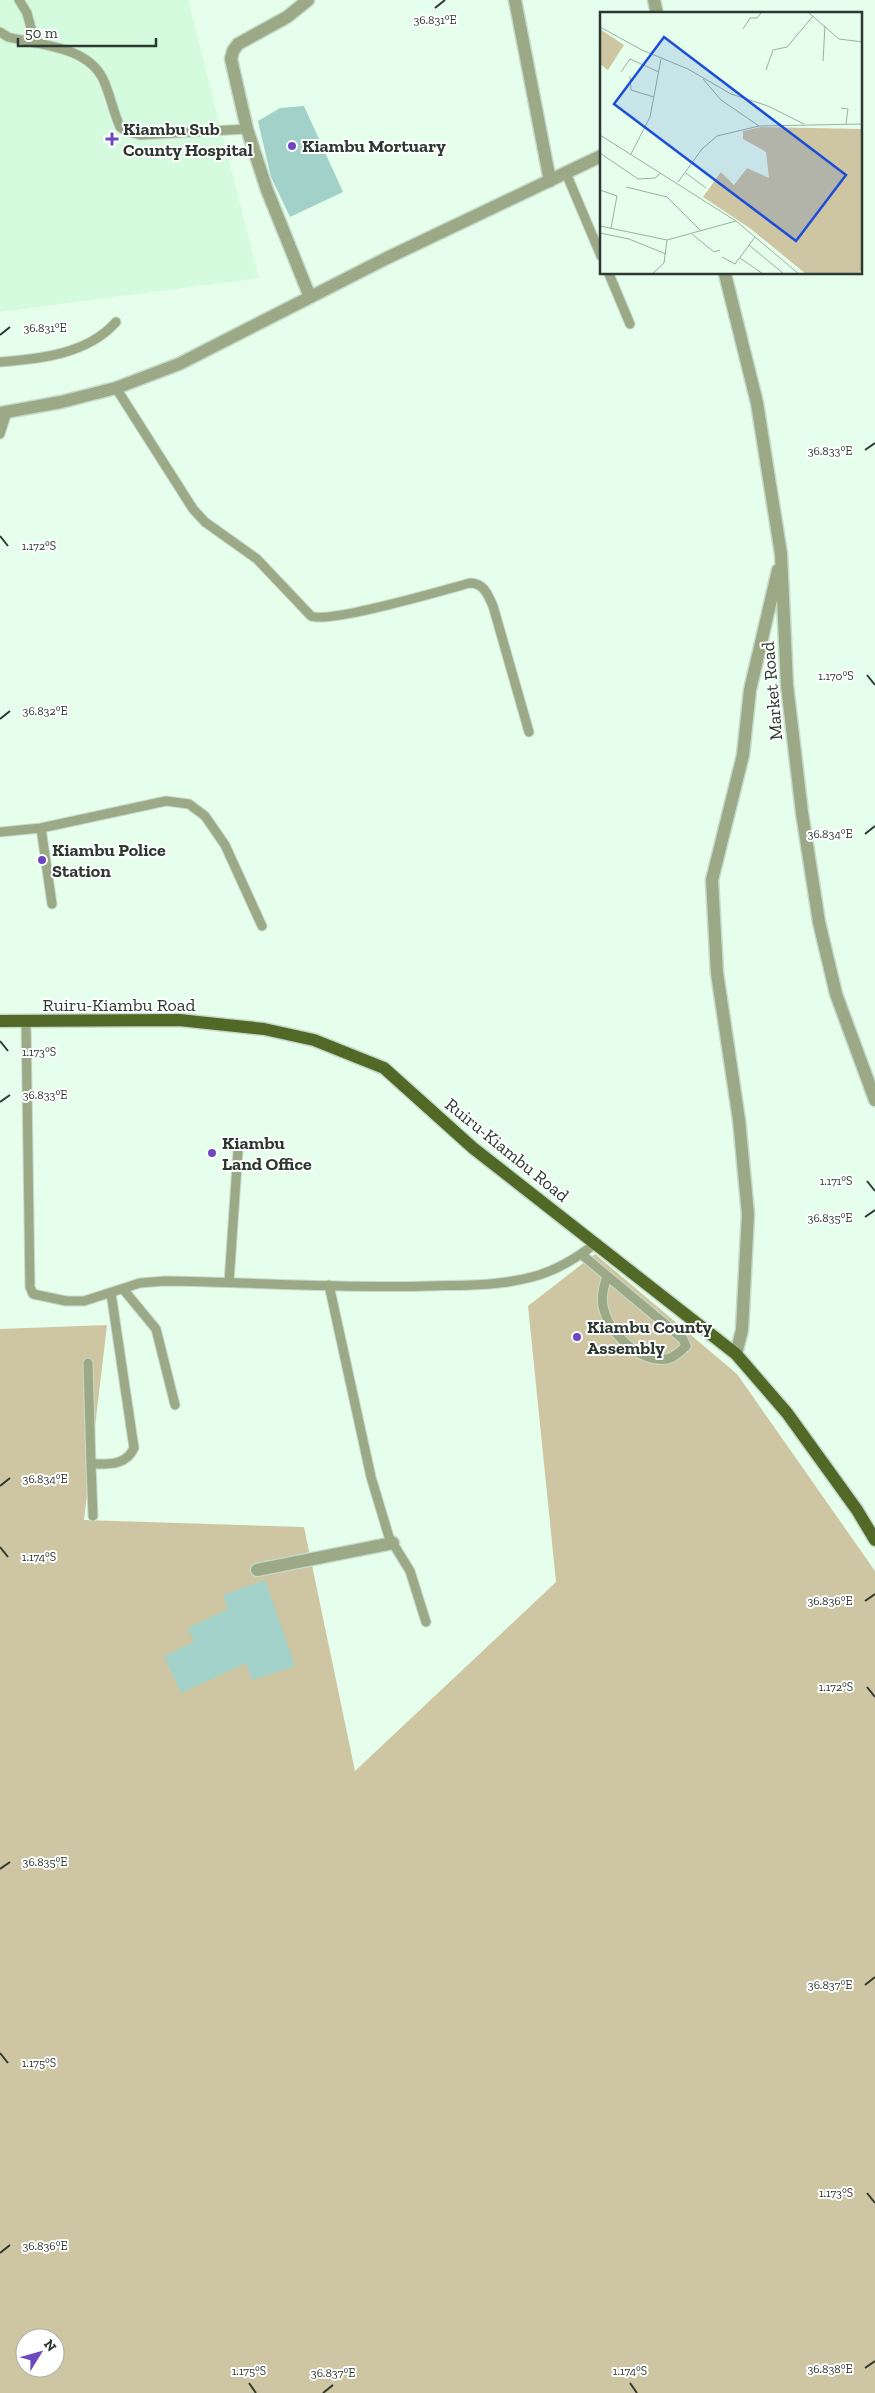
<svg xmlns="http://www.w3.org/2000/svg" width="875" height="2393" viewBox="0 0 875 2393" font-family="'Zilla Slab',serif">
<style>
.built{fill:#d5fbdf}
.green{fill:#cec6a2;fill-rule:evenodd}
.building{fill:#a1d1c8}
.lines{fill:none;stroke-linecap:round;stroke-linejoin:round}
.lane-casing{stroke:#c5dbca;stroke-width:11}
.street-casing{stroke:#c5dbca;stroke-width:15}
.primary-casing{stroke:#c5dbca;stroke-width:15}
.lane{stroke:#9ba987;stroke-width:9}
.street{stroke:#9ba987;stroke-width:12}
.primary{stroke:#526827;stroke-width:12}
.ticks{fill:none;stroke:#2d3930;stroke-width:2}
.poi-dot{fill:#6e48c1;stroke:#fff;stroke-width:2}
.labels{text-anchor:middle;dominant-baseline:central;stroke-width:4;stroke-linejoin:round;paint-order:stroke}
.poi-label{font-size:18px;font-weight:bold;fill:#2d3930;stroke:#fff;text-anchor:start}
.street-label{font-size:18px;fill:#2d3930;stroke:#fff}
.inset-road{fill:none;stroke:#9cafa1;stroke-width:1}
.view{fill:#1d4ed8;fill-opacity:0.15;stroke:#1d4ed8;stroke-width:2.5}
.inset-edge{fill:none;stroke:#2d3930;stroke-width:2.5}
.ticks-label{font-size:12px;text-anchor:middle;fill:#2d3930;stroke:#fff;stroke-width:4;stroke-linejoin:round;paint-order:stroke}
</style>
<rect width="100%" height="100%" fill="#e6feec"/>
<path class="built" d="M0,0H188L259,278L0,312Z"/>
<path class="green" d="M595,1254L737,1374L875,1571V2393H0V1329L107,1325L84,1520L304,1527L355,1771L556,1582L528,1306ZM25,2338H55V2368H25Z"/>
<path class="building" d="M304,106L343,192L290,217L271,177L258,121L280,108Z
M265,1580L295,1666L252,1680L246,1663L181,1693L164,1656L194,1642L188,1628L228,1609L223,1595Z"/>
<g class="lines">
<g class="lane-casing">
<path id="lane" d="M19,0L27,13L35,43
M0,32L8,37C39,45 87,46 103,79C110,94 113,111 120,127L126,131L140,135L247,129
M566,173L601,256
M609,274L630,324
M0,362C40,359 88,354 116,322
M116,388L193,509L205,522L257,559L311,616C329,624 444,590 470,583C484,583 488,595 493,606L529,732
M0,434L7,412
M41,828L52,904
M0,832L41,828L166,801L189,804L205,816L225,845L262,926
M26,1022L30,1287L33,1294L66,1301H84L140,1283L164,1281C252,1282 341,1289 430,1286C464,1285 499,1286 532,1277C555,1271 577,1258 596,1243
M581,1254L683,1339L686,1346C681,1351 674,1358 667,1359C639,1363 608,1332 603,1306C601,1296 604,1286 607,1276
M229,1282L238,1151
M329,1285L371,1477L389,1537L410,1571L426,1622
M123,1289L156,1329L175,1405
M88,1363L91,1464
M93,1516L91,1464C108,1464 126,1466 134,1448L111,1293"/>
</g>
<g class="street-casing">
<path id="street" d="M308,0L287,17L238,44L233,51L231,59L247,129L267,190L310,297
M515,0L550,181
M654,0L657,14
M725,274L757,403L781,554L787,685L802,813L819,922L836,994L875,1100
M0,413L61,402L116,388L179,364L387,258L601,156
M736,1354L742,1330L748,1214L739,1120L717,973L712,880L743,755L750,690L778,570
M257,1570L393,1543"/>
</g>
<g class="primary-casing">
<path id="primary" d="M0,1021L179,1020L264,1029L314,1040L384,1068L473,1148L736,1354L787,1413L857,1510L875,1540"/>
</g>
<use href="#lane" class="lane"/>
<use href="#street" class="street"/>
<use href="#primary" class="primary"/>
</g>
<path class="ticks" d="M435,8L445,0M0,335L10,327M865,450L875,443M0,536L8,546M867,675L875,685M0,719L10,711M865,834L875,826M0,1041L8,1051M0,1102L10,1095M867,1181L875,1191M865,1217L875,1210M0,1486L10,1478M0,1547L8,1557M865,1601L875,1594M867,1687L875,1697M0,1869L10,1862M865,1985L875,1977M0,2053L8,2063M867,2193L875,2203M0,2253L10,2245M865,2368L875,2361M249,2383L256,2393M630,2383L637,2393M323,2393L333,2385"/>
<g class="poi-dot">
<path d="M109.5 131.5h5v5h5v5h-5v5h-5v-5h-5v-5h5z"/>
<circle cx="292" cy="146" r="5"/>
<circle cx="42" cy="860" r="5"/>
<circle cx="212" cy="1153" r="5"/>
<circle cx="577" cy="1337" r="5"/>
</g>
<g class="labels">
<g class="poi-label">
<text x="123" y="129">Kiambu Sub<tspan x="123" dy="21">County Hospital</tspan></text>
<text x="302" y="146">Kiambu Mortuary</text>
<text x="52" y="850">Kiambu Police<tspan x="52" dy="21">Station</tspan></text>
<text x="222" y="1143">Kiambu<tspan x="222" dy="21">Land Office</tspan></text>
<text x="587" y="1327">Kiambu County<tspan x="587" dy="21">Assembly</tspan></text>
</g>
<g class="street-label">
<text transform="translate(772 691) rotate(-95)">Market Road</text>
<text x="119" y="1005">Ruiru-Kiambu Road</text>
<text transform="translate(507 1150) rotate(39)">Ruiru-Kiambu Road</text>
</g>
</g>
<g transform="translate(600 12)">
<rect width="262" height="262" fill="#e6feec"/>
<path d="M0,17L24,33L8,58L0,52ZM161,115L262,117L263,253L259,262H206L151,217L103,185L121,160L134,173L147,156L169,166L166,140L143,127V119Z" fill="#cec6a2"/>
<path class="inset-road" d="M209,1L239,27L263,30M0,15L42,38L88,57L131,82L168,94L204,112M143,17L150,6H157L161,1M223,49L225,14M166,58L173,38L187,35L213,4M21,60L30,47L59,60M30,64L31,78L54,85M103,67L121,88L159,114M241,96L248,97L246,112M0,123L136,209L199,262M0,141L38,167L55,166L61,161M31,142L50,105L61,47M86,161L106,176M78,170L102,137L117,124L159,114L263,112M26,175L67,185L101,219M0,178L17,184L11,216M0,214L67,228L136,209M0,221L29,227L66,242M92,222L114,240L120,238M149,233L184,262M122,245L135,252L155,225M140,246L163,262M52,262L64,251L67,228"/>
<path class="view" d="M64,25L246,163L196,229L14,92Z"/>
<rect width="262" height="262" class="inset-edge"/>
</g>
<g class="ticks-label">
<text x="435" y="24">36.831°E</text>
<text x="45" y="332">36.831°E</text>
<text x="830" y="455">36.833°E</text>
<text x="39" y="550">1.172°S</text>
<text x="836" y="680">1.170°S</text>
<text x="45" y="715">36.832°E</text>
<text x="830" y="838">36.834°E</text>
<text x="39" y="1056">1.173°S</text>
<text x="45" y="1099">36.833°E</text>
<text x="836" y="1185">1.171°S</text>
<text x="830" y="1222">36.835°E</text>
<text x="45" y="1483">36.834°E</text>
<text x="39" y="1561">1.174°S</text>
<text x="830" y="1605">36.836°E</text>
<text x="836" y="1691">1.172°S</text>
<text x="45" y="1866">36.835°E</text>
<text x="830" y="1989">36.837°E</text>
<text x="39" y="2067">1.175°S</text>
<text x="836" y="2197">1.173°S</text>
<text x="45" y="2250">36.836°E</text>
<text x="830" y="2373">36.838°E</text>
<text x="249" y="2375">1.175°S</text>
<text x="630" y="2375">1.174°S</text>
<text x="333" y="2377">36.837°E</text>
</g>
<g transform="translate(40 2353) rotate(53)"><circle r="24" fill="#ffffff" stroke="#abb0ac"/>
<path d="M0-4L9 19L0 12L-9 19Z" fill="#6e48c1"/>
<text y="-8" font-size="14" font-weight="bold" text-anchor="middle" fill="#2d3930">N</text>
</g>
<path d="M18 38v8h138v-8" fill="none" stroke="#2d3930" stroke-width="2.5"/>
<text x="25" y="38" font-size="15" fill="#2d3930" stroke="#ffffff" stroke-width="4" paint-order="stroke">50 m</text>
</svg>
